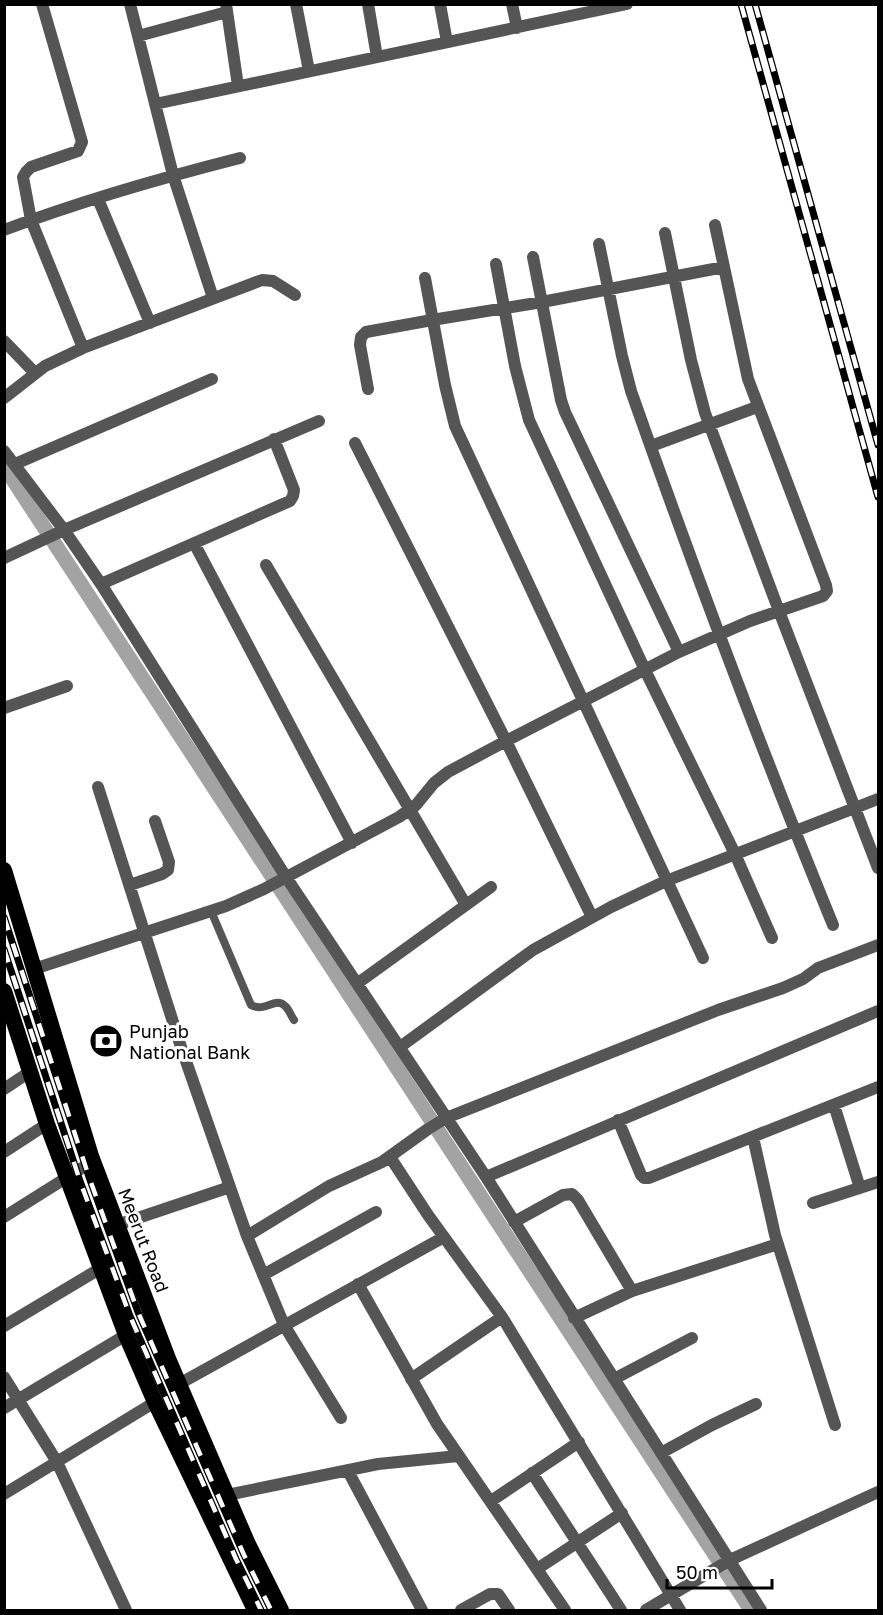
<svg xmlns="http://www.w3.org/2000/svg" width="883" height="1615" viewBox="0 0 883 1615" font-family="'Golos Text',sans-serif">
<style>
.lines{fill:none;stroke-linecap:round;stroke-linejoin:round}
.canal{stroke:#a3a3a3;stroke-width:15}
.service{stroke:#555;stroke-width:8}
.minor{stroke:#555;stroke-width:12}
.trunk{stroke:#000;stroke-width:16}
.rail-casing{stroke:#000;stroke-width:7}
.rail{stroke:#fff;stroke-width:4.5;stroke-dasharray:14;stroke-linecap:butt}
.labels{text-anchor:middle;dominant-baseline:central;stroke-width:6;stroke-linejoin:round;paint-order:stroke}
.poi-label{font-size:18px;fill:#000;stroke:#fff;text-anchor:start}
.street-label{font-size:18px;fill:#000;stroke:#fff}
</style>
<rect width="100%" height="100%" fill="#fff"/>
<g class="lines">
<path class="canal" d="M4,466L751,1610"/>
<path class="service" d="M211,911L251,1005C266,1013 275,996 285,1006C289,1009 291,1016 294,1020"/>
<path class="minor" d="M42,4L82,142L78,151L31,167L26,172L23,177L31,220L83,348
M130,4L173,175L213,298
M226,4L238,86
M296,4L309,71
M368,4L377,57
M440,4L447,42
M512,4L517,28
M138,36L227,12
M155,104L627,4
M98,199L150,323
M4,230C81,201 161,178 240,158
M665,233L691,360L705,413L779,611L878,868
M599,244L622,356L631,391C694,570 761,749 833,925
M533,257L561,400L565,412L679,652
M496,264L515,366L529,420L645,670L735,854L772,938
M425,278L445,385L455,426L703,958
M4,341L35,373
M368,389L360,345L361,337L366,332L432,320L542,302L724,267
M4,398L45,366L83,348L262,280L273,281L295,295
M355,443L506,741L592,917
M651,446L757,407
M4,451L64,530L101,584L286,877L486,1177L761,1610
M15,464L212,379
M194,543L352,843
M4,558L64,530L319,421
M266,565L466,905
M101,584L290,501L293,496L294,490L274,439
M4,708L67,686
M98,787L180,1044L247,1236L284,1325L341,1418
M130,885L162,874L168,870L169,862L155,821
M34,969L226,906L264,889L399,817L416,805L434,783L448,772L506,741L679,652L750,621L823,596L827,591L826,585L748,379L715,225
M358,983L491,887
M400,1047L533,950L611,907L666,881L878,799
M4,1089L31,1071
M834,1105L860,1188
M618,1120L641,1175L644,1178H649L878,1087
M753,1137L775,1235L835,1425
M4,1152L47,1124
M390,1157L428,1215L502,1317L680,1610
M486,1177L878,1011
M813,1203L878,1182
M4,1217L93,1161
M514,1222L563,1195L572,1194L578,1200L632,1291
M117,1225L230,1187
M247,1236L329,1186L382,1162L428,1129L446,1118L718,1010L783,988L803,979L818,968L878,945
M263,1275L376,1212
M358,1284L437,1424L565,1610
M574,1318L632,1291L778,1244
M4,1326L101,1268
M4,1377L57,1462L126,1610
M411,1379L502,1317
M614,1379L692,1338
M179,1384L444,1237
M4,1408L126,1335
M661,1453L712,1425L756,1404
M348,1471L422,1610
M532,1473L621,1610
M4,1494L155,1402
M227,1495L378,1464L458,1456
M491,1501L579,1442
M537,1569L622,1513
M461,1610L490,1594H498L509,1610
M646,1610L730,1560L878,1492"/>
<path class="trunk" d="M4,870L91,1156L169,1361L247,1542L281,1610
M4,991L47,1124L126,1335L155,1402L255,1610"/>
<g class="rail-casing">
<path id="rail" d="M741,4L878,497
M755,4L878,445
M4,917L89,1177L138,1312L244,1555L271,1610
M4,949L80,1181L130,1316L236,1559L261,1610"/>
</g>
<use href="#rail" class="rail"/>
</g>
<defs>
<g id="bank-disc" transform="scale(1.725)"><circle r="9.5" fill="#000" stroke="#fff"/><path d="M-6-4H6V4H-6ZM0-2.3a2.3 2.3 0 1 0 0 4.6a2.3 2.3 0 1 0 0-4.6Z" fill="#fff"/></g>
</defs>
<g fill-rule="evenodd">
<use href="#bank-disc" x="106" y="1041"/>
</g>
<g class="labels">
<g class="poi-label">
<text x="129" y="1031">Punjab<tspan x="129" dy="21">National Bank</tspan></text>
</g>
<g class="street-label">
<text transform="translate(144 1240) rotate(69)">Meerut Road</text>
</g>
</g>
<rect width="883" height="1615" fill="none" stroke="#000000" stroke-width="12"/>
<path d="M667 1579v9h105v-9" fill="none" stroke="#000000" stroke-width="3"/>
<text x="676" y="1579" font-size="18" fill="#000000" stroke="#ffffff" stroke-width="4.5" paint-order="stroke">50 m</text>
</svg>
